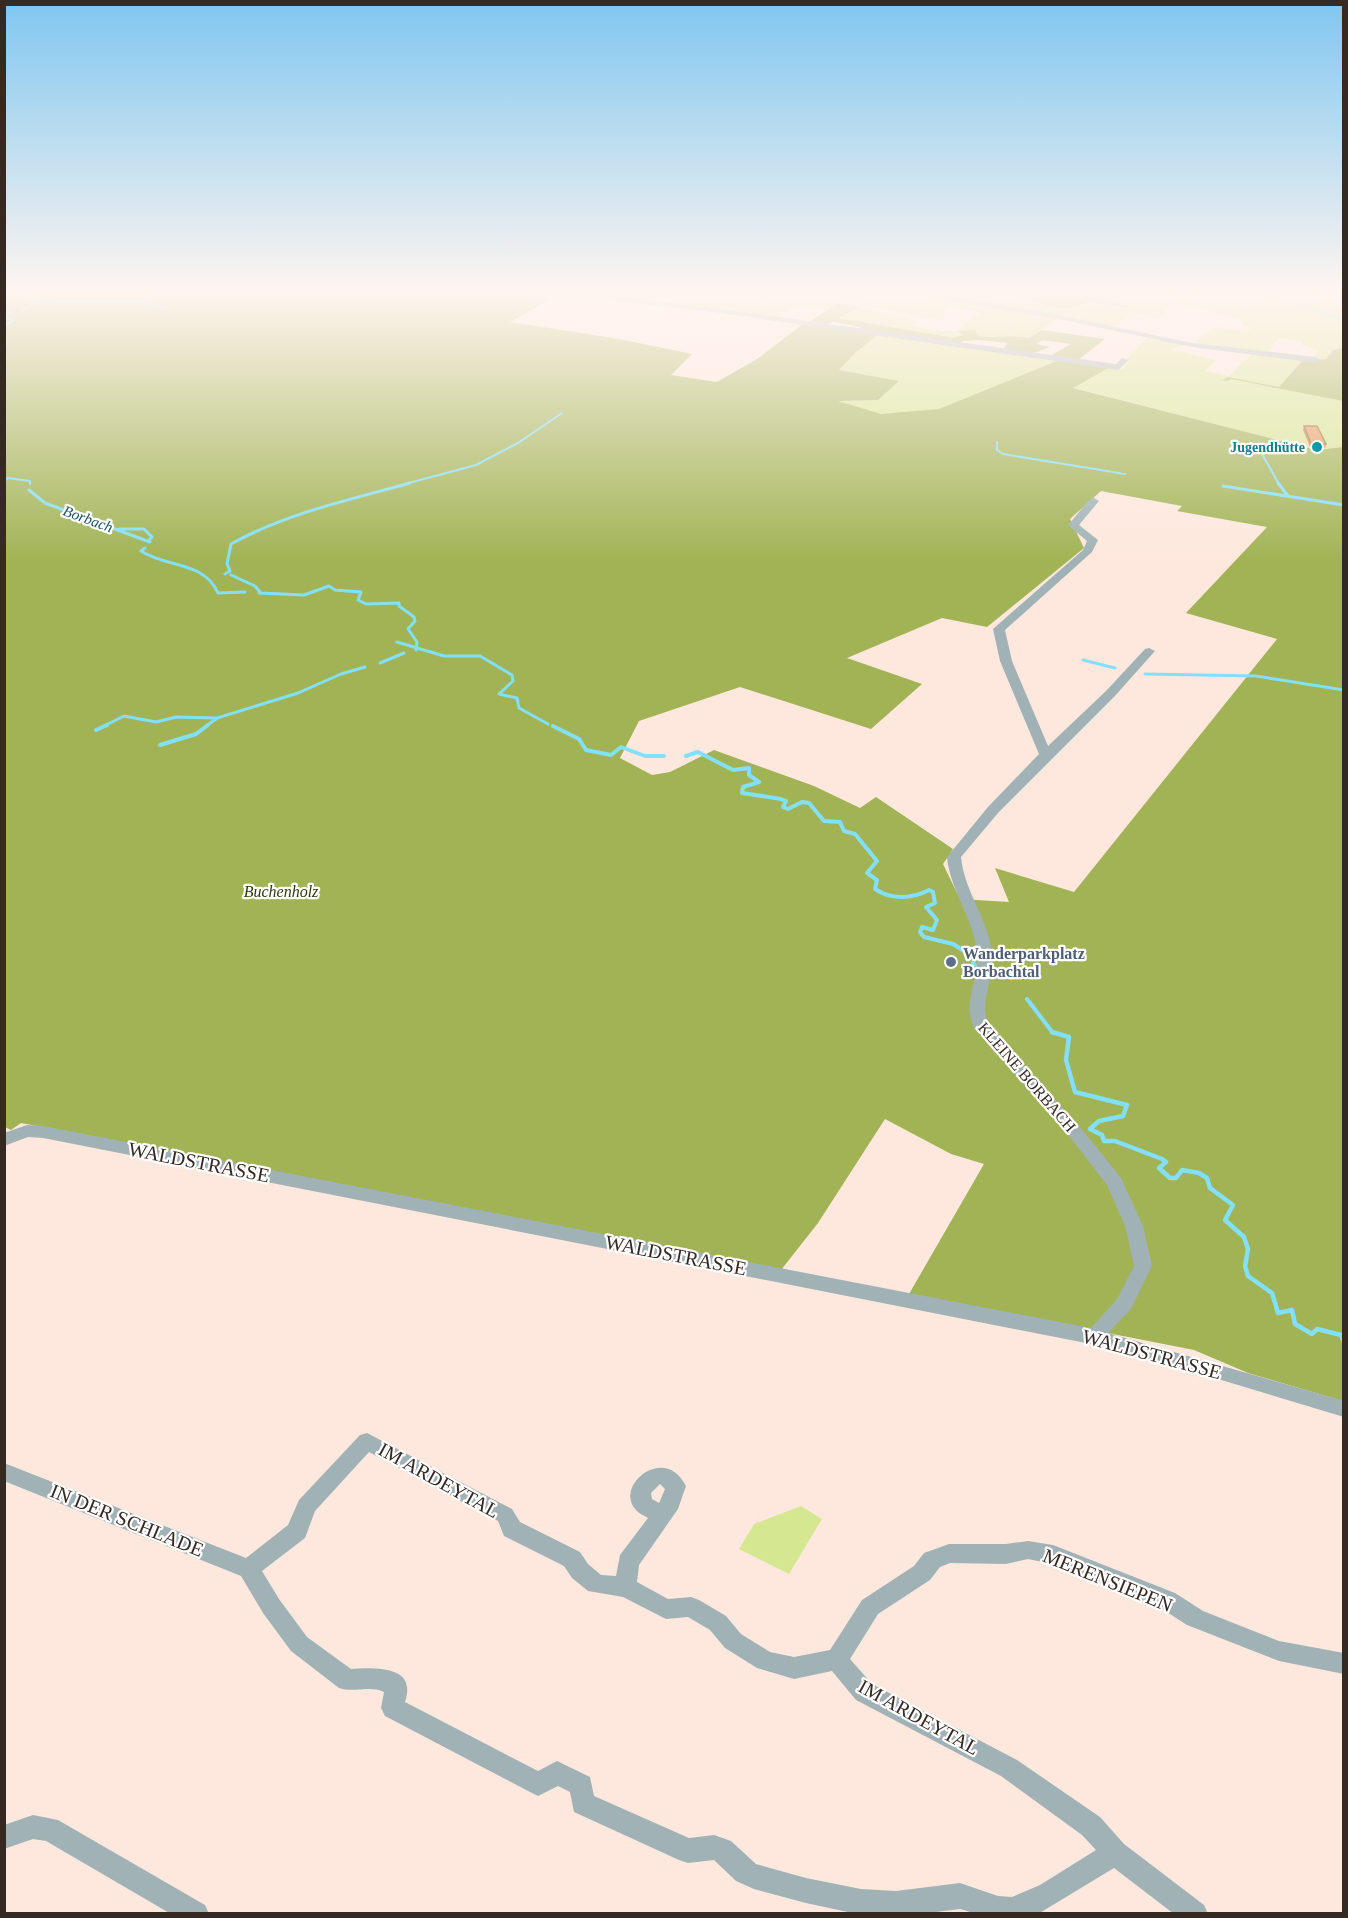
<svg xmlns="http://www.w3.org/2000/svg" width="1348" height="1918" viewBox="0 0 1348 1918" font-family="'Times New Roman',serif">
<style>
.green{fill:#d5e791}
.forest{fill:#a1b354;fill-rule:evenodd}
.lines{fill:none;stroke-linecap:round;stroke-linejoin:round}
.stream-far3{stroke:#82e0fd;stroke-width:2}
.stream-far2{stroke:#82e0fd;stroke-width:3}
.stream-far1{stroke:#82e0fd;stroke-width:4}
.stream{stroke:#82e0fd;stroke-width:4.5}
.minor{fill:#a0b2b6;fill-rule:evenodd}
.wall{fill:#c6854c}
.building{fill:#e69b58;stroke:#a16c3e;stroke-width:1.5}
.culture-dot{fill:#0f9aa8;stroke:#fff;stroke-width:2}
.service-dot{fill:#5c6f8a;stroke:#fff;stroke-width:2}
.labels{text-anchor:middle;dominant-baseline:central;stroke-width:4.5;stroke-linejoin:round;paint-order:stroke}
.far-culture-label{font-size:14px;font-weight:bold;fill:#0d838f;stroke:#fff;text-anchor:end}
.far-water-label{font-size:15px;font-style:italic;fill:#194f5e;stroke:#fff}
.park-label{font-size:16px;font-style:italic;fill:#313810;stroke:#fff}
.service-label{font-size:16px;font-weight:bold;fill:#4e5e75;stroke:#fff;text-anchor:start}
.street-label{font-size:16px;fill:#362922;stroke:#fff}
.near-street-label{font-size:20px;fill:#362922;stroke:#fff}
</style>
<rect width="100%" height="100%" fill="#fee8dd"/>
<path class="green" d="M680,293L851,294L826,310L797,305L774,318L662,302Z
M873,293H904L1058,318L1029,338L1014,335L997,339L958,332L963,335L953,338L838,318L859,307L917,321L910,325L938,331H957L970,320L983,313L950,307L942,313L946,316L940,320L861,305Z
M952,293H1022L1020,295C1041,303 1067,315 1087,302L1127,309L1130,308L1088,293H1144L1187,298L1195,293H1307L1343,304V348L1333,350L1326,359H1311L1319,350L1302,345V341L1278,338L1266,355L1196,345L1197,340L1216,327L1245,332L1252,328L1242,325L1240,319L1191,306L1170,304L1161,318L1134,313L1110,328L942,298Z
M878,335L1059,360L939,409L881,415L836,401L878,400L898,381L839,370L856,352Z
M1149,336L1184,344L1171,350L1216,360L1205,371L1229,376L1252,354L1302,361L1279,387L1261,384L1343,401V447L1317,450L1071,387L1110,367L1123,369L1130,361L1127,359Z
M801,1506L822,1519L789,1574L739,1549L754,1524Z"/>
<path class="forest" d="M4,293H534L552,298L510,322L619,339L692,354L671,375L717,382L757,359L803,324L878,335L856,352L839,370L899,381L878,400L838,401L881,414L939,409L1059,360L1110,367L1073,388L1317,450L1343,447V1401L1248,1373L1194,1350L909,1294L984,1164L951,1154L885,1119L818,1223L781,1270L21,1123L11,1130L5,1127ZM1101,491L1182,506L1177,511L1267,527L1186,613L1277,639L1074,892L995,868L1009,902L960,899L943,864L953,849L876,797L860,808L814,786L714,750L670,772L652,775L620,758L639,721L740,687L871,729L922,684L847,658L942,618L987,627L1084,548L1070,519Z
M1022,293H1088L1131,308L1087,302C1068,314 1039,305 1020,295Z
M837,303L859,307L839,318L953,338L963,335L957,331L975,330L979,336C997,339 1012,334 1029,338L1042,330L1105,339L1078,360L1050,356L1071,344L1042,340L1036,344L1050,347L1034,353L1004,349L1007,343L980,340L962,341L961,344L859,331L860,327L833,322L826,326L808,323Z
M1343,348V401L1231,379L1226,381L1199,375L1223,380L1228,377L1279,387L1302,361L1326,359L1333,350Z"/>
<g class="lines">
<path class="stream-far3" d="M18,293L28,297V303L32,305L21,312
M1262,293C1271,302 1282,299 1294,302C1311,308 1326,315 1344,319
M56,302H138L165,293
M145,302L167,308
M31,303H41
M4,314L13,312
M4,317L14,321L4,325
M997,442V450L1003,454L1125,474
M1263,443L1267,448L1262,454L1279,484
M4,481L8,478L30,481V484
M405,484L476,465L518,443L562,413"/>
<path class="stream-far2" d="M1278,483L1288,496
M1223,486L1344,505
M29,490L45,503L150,542
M119,529H144L152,537L149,540
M145,548L141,551C167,568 204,561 218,593L245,592
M225,574L230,571L227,564L231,544C287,513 349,500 410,483
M231,575L255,586L261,593
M259,593L304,595L329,586L335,590L361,592L358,600L366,604L399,603V606L414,617L415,621L408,629L417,642L416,650
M397,642L444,656H480L512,675L513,681L499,694L517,698L519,708L548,724
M1083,660L1115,668
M380,663L404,653
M1145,674L1256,676L1344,690
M104,726L124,716L156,722L176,717L217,718L298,693L341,674L365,667
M206,726L216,719"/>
<path class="stream-far1" d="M553,726L579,739L586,750L611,755L621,747L645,756H664
M96,730L107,725
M160,745L196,734L208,725
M686,756L698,752L733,770L749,768V775L759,782L743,787L742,793L781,799L786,801L783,807L788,809L802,802L809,803L824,821L840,822L844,831L855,834L877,861L867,873L877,880L875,889C891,900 912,899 929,890L933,892L935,903L926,907L937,920L933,930L922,927L920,932L924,937L953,944L975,958L973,963L977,968
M995,974L1012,978
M1027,999L1053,1033"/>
<path class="stream" d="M1052,1032L1069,1037L1066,1060L1075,1092L1127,1105L1123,1116L1099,1121L1090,1129L1102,1135L1104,1141H1115L1162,1159L1166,1162L1159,1168L1170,1178H1176L1182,1170L1199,1173L1207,1178L1210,1188L1233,1205L1225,1220L1244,1237L1248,1249L1245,1266L1248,1276L1272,1293L1278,1313L1292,1310L1295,1324L1312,1334L1317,1329L1341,1335L1344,1342"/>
<path class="minor" d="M586,293L707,307L1116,364L1122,358L1129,360L1118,370L707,311L623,302Z
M904,293H926L1054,314L1192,343L1316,357L1320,360L1316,363L1192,347L1054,318Z
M1094,498L1099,501L1079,525L1098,540L1092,552L1005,630L1012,661L1048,746L1106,691L1145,649L1149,648L1155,651L1114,697L998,813L961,857C964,891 989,920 992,954C995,980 978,1000 989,1026L1085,1133L1121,1178L1143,1226L1152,1266L1131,1309L1108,1333L1344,1401V1417L1165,1363L1096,1345L43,1138L28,1137L4,1146V1133L27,1125L43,1126L1091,1328L1117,1299L1134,1266L1125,1226L1107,1185L1073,1141L974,1028C962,998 979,983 977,955C975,920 950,891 947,857L988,807L1039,754L1000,661L993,629L1083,550L1087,541L1068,525L1090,499Z
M367,1433L512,1509L520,1522L580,1552L588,1564L601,1575L616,1576L620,1555L648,1518C645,1516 638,1513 636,1510C613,1486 665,1443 686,1486L678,1509L639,1565L637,1582L668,1599L691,1597L699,1600L726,1616L741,1634L770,1652L794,1657L830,1650L862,1600L914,1566L924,1553L949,1544H1006L1028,1541L1053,1545L1175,1593L1203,1611L1279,1641L1344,1653V1674L1279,1661L1187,1625L1159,1607L1052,1564L1028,1559L1006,1564L950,1563L940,1567L930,1580L878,1614L850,1659L872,1684L1017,1760L1100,1817L1124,1844L1204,1905L1208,1914H1174L1114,1868L1038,1914H977L960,1909L920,1914H857L806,1903L754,1889L736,1881L714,1860L688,1863L679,1860L574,1812L570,1792L558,1786L538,1796L530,1792L385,1716L381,1708L384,1692C370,1685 353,1693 339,1688L291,1651L263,1613L241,1576L4,1481V1463L246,1558L288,1525L299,1500L360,1435ZM369,1452L498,1521L504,1536L564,1566L572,1578L588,1591L623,1597L666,1619L688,1617L710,1630L725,1648L757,1668L794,1679L832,1671L856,1700L1001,1776L1082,1835L1096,1850L1040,1885L1012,1897L998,1896L960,1883L896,1891L861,1889L806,1878L756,1864L731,1841L714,1835L689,1838L594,1796L590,1777L557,1761L538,1771L405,1702C406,1698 408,1692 407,1687C405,1665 366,1668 351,1669L307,1637L279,1599L262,1571L305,1538L315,1511ZM660,1484L665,1489L659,1503L652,1499L651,1493Z
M33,1815L58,1820L205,1905L209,1914H171L46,1841L33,1839L4,1849V1825Z"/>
</g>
<path class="wall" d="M1304,426L1326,444L1325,448L1310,447L1303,430Z"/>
<path class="building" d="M1304,426H1317L1326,444L1311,443Z"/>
<linearGradient id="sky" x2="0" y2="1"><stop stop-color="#7fc6f0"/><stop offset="0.52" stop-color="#fff5f0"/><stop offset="1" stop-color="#fff5f0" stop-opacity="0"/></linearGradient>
<rect width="1348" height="562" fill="url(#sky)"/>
<circle class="culture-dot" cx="1317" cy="447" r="6"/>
<circle class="service-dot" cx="951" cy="962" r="6"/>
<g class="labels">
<g class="far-culture-label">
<text x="1305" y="447">Jugendhütte</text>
</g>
<g class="far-water-label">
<text transform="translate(88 519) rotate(20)">Borbach</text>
</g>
<g class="park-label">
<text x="281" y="891">Buchenholz</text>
</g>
<g class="service-label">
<text x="963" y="953">Wanderparkplatz<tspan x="963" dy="18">Borbachtal</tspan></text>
</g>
<g class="street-label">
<text transform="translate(1027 1077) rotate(49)">KLEINE BORBACH</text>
</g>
<g class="near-street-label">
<text transform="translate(199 1162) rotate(11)">WALDSTRASSE</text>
<text transform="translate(676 1255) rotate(11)">WALDSTRASSE</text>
<text transform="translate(1152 1354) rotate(15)">WALDSTRASSE</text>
<text transform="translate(439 1480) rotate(29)">IM ARDEYTAL</text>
<text transform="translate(127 1520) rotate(22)">IN DER SCHLADE</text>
<text transform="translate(1108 1580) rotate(22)">MERENSIEPEN</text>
<text transform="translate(919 1717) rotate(29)">IM ARDEYTAL</text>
</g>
</g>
<rect width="1348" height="1918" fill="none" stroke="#362922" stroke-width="12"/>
</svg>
